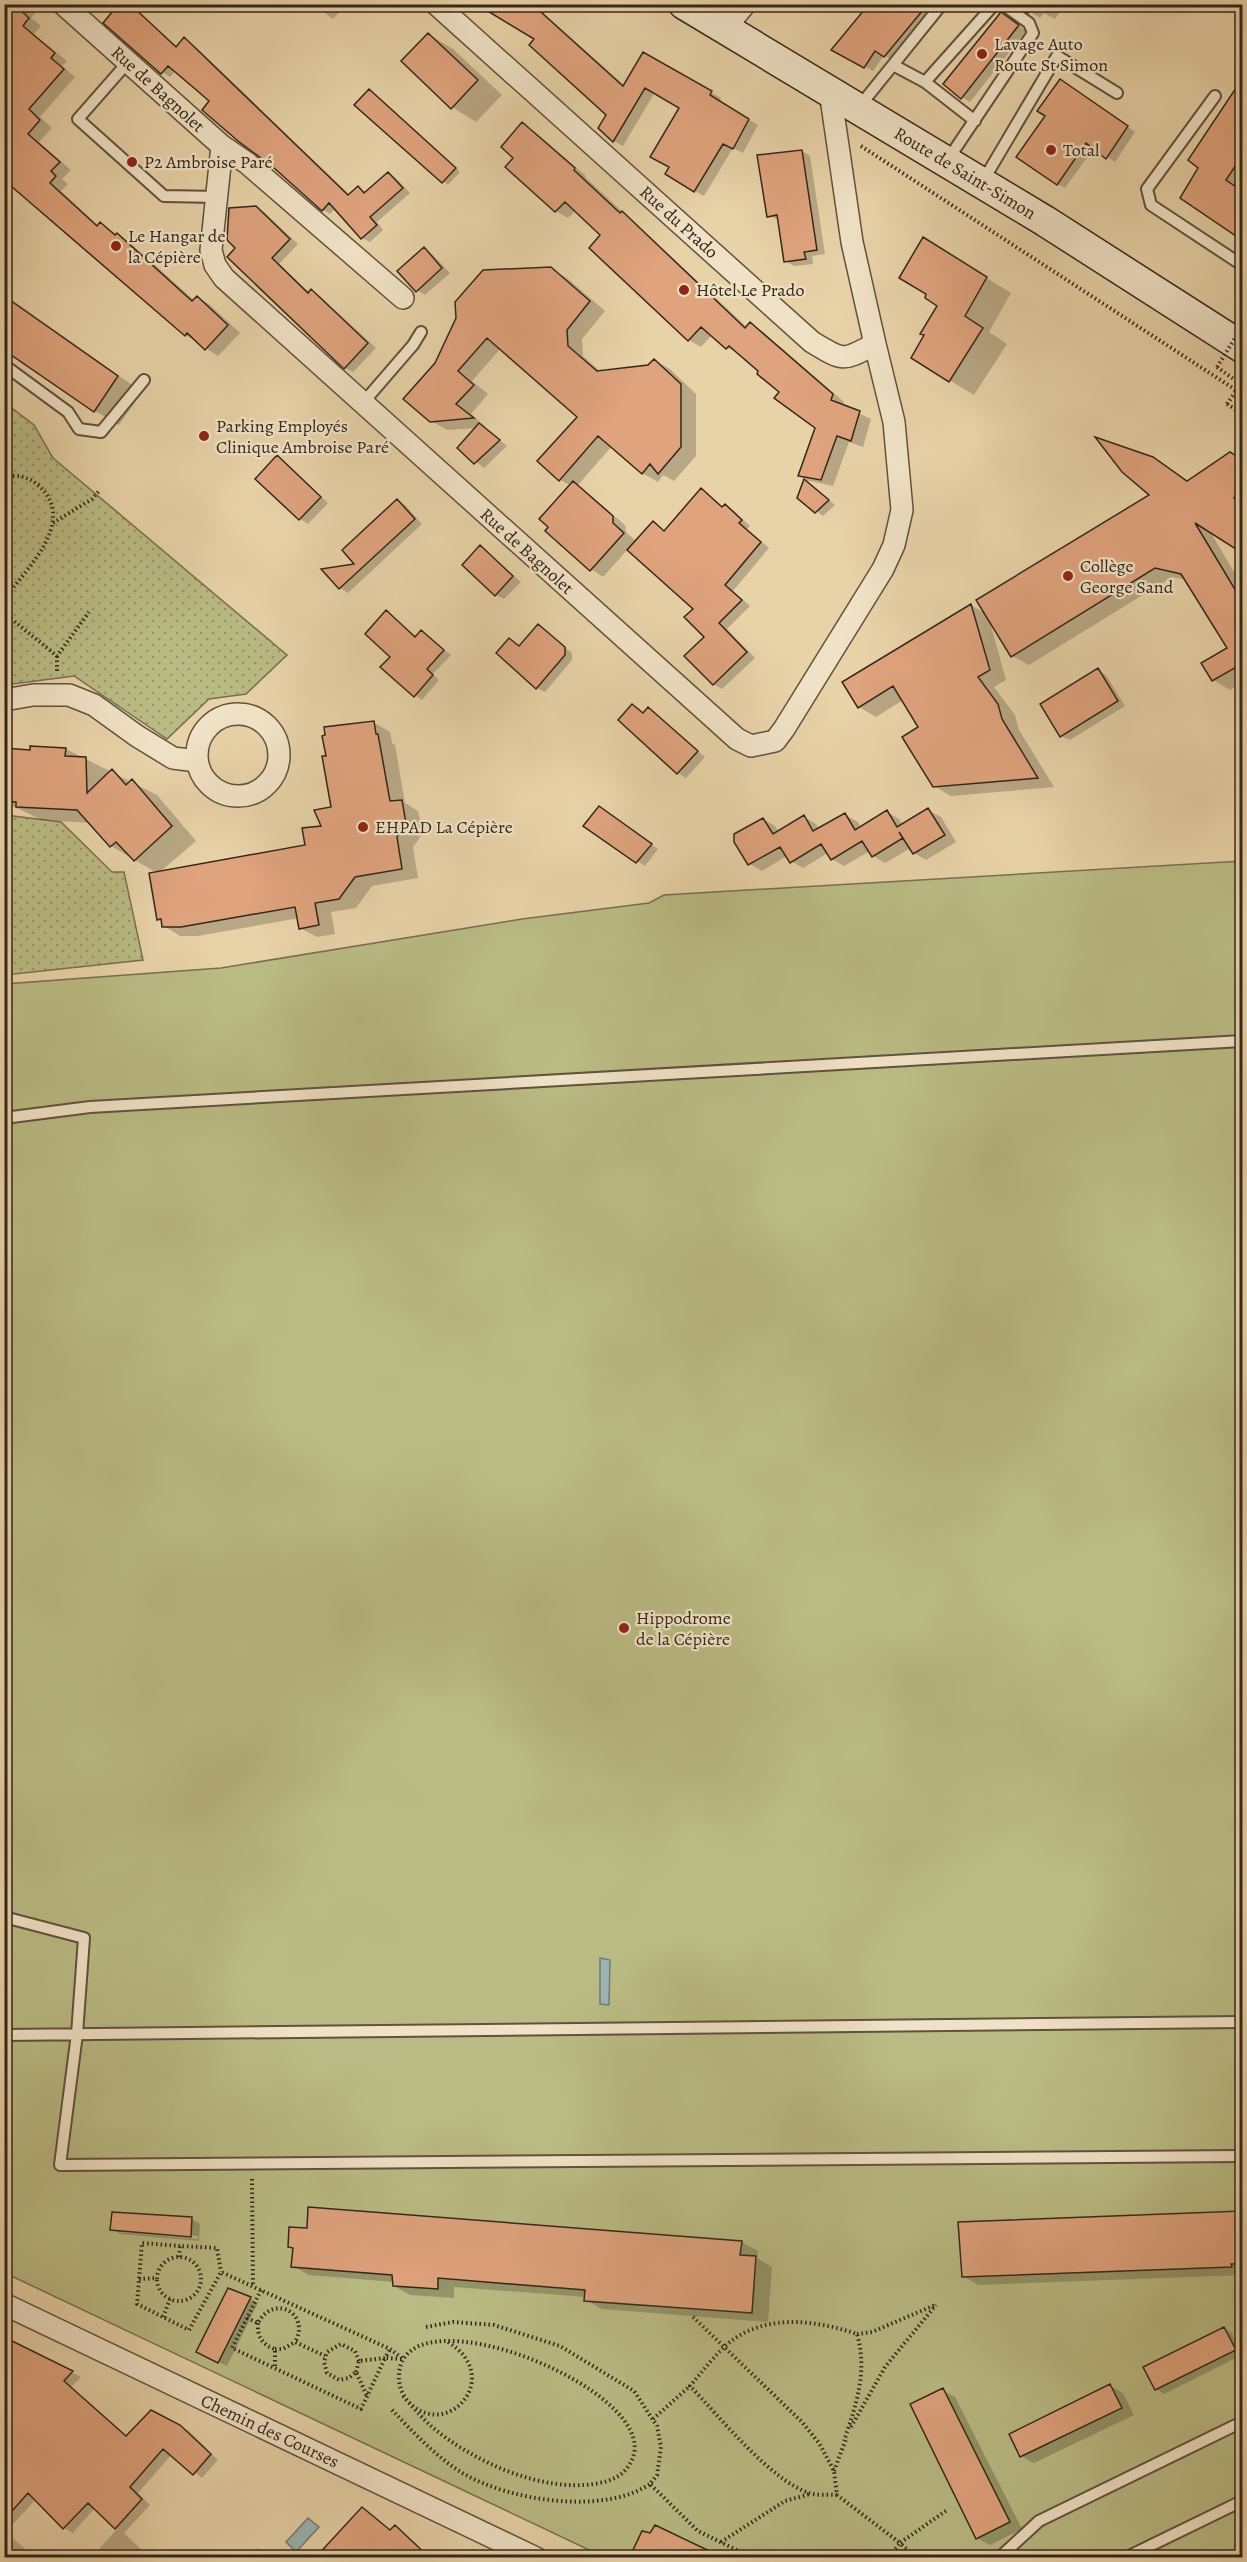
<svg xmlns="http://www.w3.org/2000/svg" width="1247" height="2562" viewBox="0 0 1247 2562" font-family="Alegreya,serif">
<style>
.grass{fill:#babb84;stroke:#777050;stroke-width:1.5}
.park{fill:url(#park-dots);stroke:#777050;stroke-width:1.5}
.water{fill:#9cb5b3;stroke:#727c76;stroke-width:1.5}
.shadow{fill:#0003;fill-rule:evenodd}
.building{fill:#dfa37d;stroke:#34261b;stroke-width:1.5}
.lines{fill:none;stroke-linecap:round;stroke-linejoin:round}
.lane-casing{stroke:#61513e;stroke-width:14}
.street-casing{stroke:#61513e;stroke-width:24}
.secondary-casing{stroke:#34261b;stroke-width:33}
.path{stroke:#34261b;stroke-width:4;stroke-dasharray:1.5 3;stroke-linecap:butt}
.lane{stroke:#f0e2c6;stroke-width:10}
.street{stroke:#f0e2c6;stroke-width:21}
.secondary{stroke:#f0e2c6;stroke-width:30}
.path-bridge{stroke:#34261b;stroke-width:4;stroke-dasharray:1.5 3;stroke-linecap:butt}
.poi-dot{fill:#8f2418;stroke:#f0e2c6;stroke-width:2}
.labels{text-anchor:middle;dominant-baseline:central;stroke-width:4.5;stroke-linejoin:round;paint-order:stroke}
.poi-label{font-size:18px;fill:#34261b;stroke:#f0e2c6;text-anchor:start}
.street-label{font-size:18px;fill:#34261b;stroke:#f0e2c6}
</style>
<defs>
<pattern id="park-dots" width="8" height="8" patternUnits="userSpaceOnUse" patternTransform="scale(1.5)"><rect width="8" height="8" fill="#babb84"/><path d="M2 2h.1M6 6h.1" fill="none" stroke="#98986b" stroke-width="1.8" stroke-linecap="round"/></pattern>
</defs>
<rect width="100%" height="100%" fill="#e8d2a8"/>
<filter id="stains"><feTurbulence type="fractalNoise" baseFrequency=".00333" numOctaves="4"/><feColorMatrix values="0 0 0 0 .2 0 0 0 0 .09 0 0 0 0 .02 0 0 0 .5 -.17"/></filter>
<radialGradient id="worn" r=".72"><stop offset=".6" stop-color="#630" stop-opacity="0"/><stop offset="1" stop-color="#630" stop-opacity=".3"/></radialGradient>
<path class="grass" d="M1242,861V2557H604L5,2273L4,984L221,968L522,919L649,903L664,895Z"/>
<path class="park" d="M4,402L34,425L53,458L287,655L246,694L209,699L167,739L74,676L5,685Z
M5,815L61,822L112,872H124L143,960L5,975Z"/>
<path class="water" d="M600,1958L610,1960L609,2005L600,2004Z
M308,2518L319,2527L296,2552L286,2542Z"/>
<path class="shadow" d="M4,4H35L39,8L31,18L41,26L34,34L67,61L62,66L75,77L40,117L52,128L39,142L71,170L62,179L68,184L61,191L99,226L101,224L129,242L194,300L197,297L209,304L240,333L218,356L186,335L40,211Z
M313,4H347L333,19Z
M489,4H533L625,86L644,54L721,98L719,102L758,125L743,153L733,148L704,196L695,191L671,167L681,107L655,92L623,146L614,141L608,114L536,38Z
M871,4H939L893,61L884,55L873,71L834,49Z
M1018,4H1065L1055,19L1044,13L1040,18Z
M131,6L178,47L185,39L197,48L350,195L358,188L367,192L388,173L396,178L410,193L377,222L383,230L370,242L362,238L336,208L330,214L323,210L211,101L176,70L170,77L162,72Z
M1010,19L1026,31L970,102L962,97Z
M428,34L453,49L502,95L476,122L452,107Z
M1068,85L1135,132L1115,162L1094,148L1065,188L1057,184Z
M370,91L460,172L448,185L356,105Z
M1232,97L1242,103V238L1182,197L1200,168Z
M522,124L534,131L586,176L585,177L747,327L750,324L762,331L844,402L843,406L871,419L863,447L849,442L833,486L805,480L806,478L800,475L816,427L740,353L727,348L712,335L701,347L689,340L591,248L602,235L576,210L568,218L556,211L515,158Z
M802,151L810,156L825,254L812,256L813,264L794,266L785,261L779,220L769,216Z
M255,207L264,212L298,244L279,264L310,293L312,291L320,296L376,348L353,372L345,368L237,248Z
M424,249L432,254L450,273L425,295L417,290Z
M948,254L1011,293L989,332L1007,344L974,395L913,358L939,305Z
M551,269L567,278L605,311L582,339L583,356L601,372L649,366L654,360L670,369L696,394V456L674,481L663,475L658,482L642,473L612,446L578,485L625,525L626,532L637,542L653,523L666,532L702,490L724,508L725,506L734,511L750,526L747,529L769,548L733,591L750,606L727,629L755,658L722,689L713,684L706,637L695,609L628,549L603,577L591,569L571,486L559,479L579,417L501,348L472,381L488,394L471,414L486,427H483L507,446L484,468L459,448L478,428L447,430L431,421L406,399Z
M4,294L142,392L119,425L95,411L4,348Z
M1230,454L1242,461V552L1209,530L1242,585V682L1230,690L1213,680L1203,664L1229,648L1187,580L1172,577L1029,665L1012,656L990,622L1006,680L994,687L1015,715L1019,730L1054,787L951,796L934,786L920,727L903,700L876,717L859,707L844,683L971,605L986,614L1151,495L1152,458L1189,482Z
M277,457L285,462L328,503L308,524L300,519Z
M805,481L835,505L823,516L799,497Z
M397,500L405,505L422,524L348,593L340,588L324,570L356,564Z
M480,547L521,582L504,599L496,595Z
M386,612L417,637L422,632L451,655L433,674L439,680L422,700L415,695L392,657Z
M538,626L572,653V660L545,692L537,688L510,640L520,646Z
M1098,670L1106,675L1125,706L1070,740L1061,736Z
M633,706L644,713L648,709L656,714L705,757L686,778L678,773L620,720Z
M373,722L390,732L392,743L395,745L405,803L418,811L423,833L413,847L418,878L372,886L356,908L331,912L335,934L317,937L300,928L299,918L198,936H180L164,926L163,921L159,919L157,873L111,846L91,823L42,820L4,802V750L66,749L157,795L196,841L160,872L307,846L323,827L333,808Z
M928,810L941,817L956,842L926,860L914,853L911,848L885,863L873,856L870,851L844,866L832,859L828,853L803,868L791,861L787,856L762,871L750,864L736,842L763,819L775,826L779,833L804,817L816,824L819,829L845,815L858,822L861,828L887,812L899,819L903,825Z
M607,812L658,849L645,866L585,826Z
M1242,2212V2275L978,2285L963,2276L960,2224Z
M191,2219L200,2224L199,2241L120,2234L112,2229ZM119,2229L198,2236V2239L119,2232Z
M742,2242L758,2251L757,2258L772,2267L768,2322L602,2309L586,2300V2297L454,2287V2298L410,2295L394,2286V2282L309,2275L293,2266L294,2249L289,2246Z
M250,2298L258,2303L227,2366L206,2356Z
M1224,2328L1232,2333L1242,2355L1164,2394L1156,2389Z
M4,2339L81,2377L71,2387L128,2437L179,2426L189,2431L218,2460L202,2478L172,2454L138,2493L150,2505L124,2533L150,2558H91L117,2529L95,2508L73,2533L64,2528L36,2499L6,2532L35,2558H4Z
M1110,2386L1123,2393L1134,2415L1034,2463L1021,2456Z
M942,2390L955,2397L1022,2529L990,2545L977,2538Z
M396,2527L417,2545L405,2558H313L318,2552L320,2554L391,2531Z
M258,2548L267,2553L272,2558H249Z"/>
<path class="building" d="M4,4H14L29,18L23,26L55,53L51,58L64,69L29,109L40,120L28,134L60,162L51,171L56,176L50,183L97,226L100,222L115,235L117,233L192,301L197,296L228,325L205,350L187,333L185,336L4,180Z
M119,4H130L176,47L184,37L348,195L358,186L364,193L388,172L403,188L370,217L377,225L361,239L329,203L322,211L273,167L238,141L202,110L209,101L194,88L168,66L161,74L103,23Z
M476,4H532L623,86L643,52L712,91L710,95L749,119L733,149L723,144L694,192L665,174L669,167L650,157L679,108L645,88L613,142L598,128L606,115L529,45L534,39Z
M869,4H928L884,57L875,51L864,68L831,50Z
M1016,4H1035L1028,13Z
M1001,12L1019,25L961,99L943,84Z
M428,33L478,80L451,109L401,61Z
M1060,79L1128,126L1106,159L1086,143L1057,185L1016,157L1045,116L1037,111Z
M1242,79V156L1226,180L1242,191V240L1180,198L1198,168L1188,160Z
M369,89L456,168L442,183L354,105Z
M522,122L575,168L574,170L620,213L622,211L745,328L750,322L833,394L831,400L860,411L851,441L837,436L821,480L798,476L815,428L774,398L779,392L757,374L758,371L729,346L726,349L701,327L688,341L589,248L600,235L565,202L555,212L505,167L513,158L501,147Z
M802,150L817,250L804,252L806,259L784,262L777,215L767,217L757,155Z
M256,206L290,239L272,258L308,293L311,289L368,343L344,369L227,257L235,248L227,240L229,208Z
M923,237L987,277L965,316L983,328L949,382L911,358L924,335L920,334L937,306L925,298L926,294L899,278Z
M424,247L442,268L416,292L397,271Z
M551,267L590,301L567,330L568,346L597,371L648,365L654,359L681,384V447L658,474L650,464L642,474L598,436L559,481L537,461L577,417L487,338L458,371L474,385L456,404L474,418L430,422L403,399L435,363L456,318L455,302L483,270Z
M4,296L118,376L94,412L4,350Z
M479,423L500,440L474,464L457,448Z
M1095,437L1153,457L1187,481L1230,452L1242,460V485L1234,498L1242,504V553L1195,523L1242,601V674L1238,666L1212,681L1201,663L1227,648L1181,574L1155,568L1011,657L976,600L1149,495L1122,472Z
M277,455L321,497L299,520L255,479Z
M804,479L829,500L815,513L797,498Z
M573,481L613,516V523L624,533L590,571L545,531L548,527L539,519Z
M701,488L722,507L725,504L742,520L739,523L761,542L725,585L742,600L719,623L747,652L713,685L684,656L704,637L684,617L693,609L627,550L653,521L664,531Z
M397,499L415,519L339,589L321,569L354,564L342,550Z
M480,545L513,576L495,596L462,565Z
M971,604L990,670L978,677L998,704L1002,719L1038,778L933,787L902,737L918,727L893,686L858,708L842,682Z
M386,610L415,637L421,630L444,650L427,669L433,675L414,697L380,667L390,657L365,634Z
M538,624L565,647V655L536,689L496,653L509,638L519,646Z
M1098,668L1118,701L1060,737L1040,704Z
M632,704L643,713L648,707L698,751L677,774L618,720Z
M374,721L376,734H378L390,801L402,800L406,823L397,837L402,869L355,877L339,899L315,903L319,925L299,929L295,907L181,927H162L161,919L157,920L149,873L305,845L302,828L321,826L314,810L331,807L322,756H326L322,736L325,735L324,727Z
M30,746L66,748L65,756L86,757L87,793L112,769L126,785L132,779L172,826L134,861L116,842L110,847L77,810L16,807V802L4,801V748L30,750Z
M599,806L652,844L636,863L583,826Z
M928,808L945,835L913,854L899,832L903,838L872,857L862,841L831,860L821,844L790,863L780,847L748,865L734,842V834L763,818L773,834L804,815L813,831L845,813L855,830L887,810L897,827Z
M308,2207L742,2241L740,2255L756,2256L752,2313L584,2301L585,2290L438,2278V2289L393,2286L392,2275L291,2267L293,2248L288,2247L289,2227L307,2228Z
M1242,2211V2264H1231L1232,2267L962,2277L958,2222Z
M112,2212L192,2217L191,2237L110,2230Z
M228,2288L251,2297L218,2363L196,2352Z
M1224,2327L1236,2350L1155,2390L1143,2367Z
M4,2337L73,2371L64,2381L126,2436L151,2410L180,2425L211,2454L193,2475L163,2449L130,2487L142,2499L115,2529L88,2503L63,2529L28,2493L4,2520Z
M1110,2384L1122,2408L1020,2457L1009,2434Z
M943,2388L1010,2522L976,2539L910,2404Z
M362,2507L390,2530L395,2525L430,2558H315Z
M655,2525L724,2558H643L632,2552L642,2531L650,2533Z"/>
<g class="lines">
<g class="lane-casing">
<path id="lane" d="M128,62L78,119L164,196L218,197
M893,65L925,82L992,7L998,4
M925,82L975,121
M1215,96L1147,189L1151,205L1242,265
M859,107L942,4
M947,161L1033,33L1029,23L1002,4
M983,181L1057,56L1117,93
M4,365L68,412L79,429L101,432L144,380
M362,404L413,345L421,332
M4,1118L90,1107L1242,1041
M4,1917L84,1938L77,2034L60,2165L1242,2156
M4,2035L1242,2022
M999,2558L1039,2521L1242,2422
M1125,2558L1242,2501"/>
</g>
<g class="street-casing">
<path id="street" d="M63,4L222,146L211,250L215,265L224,278L737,739L751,746L775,741L784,729L883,569L894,545L902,510L894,422L875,344
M436,4L812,342C845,362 842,361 875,344L852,242L830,91
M725,28L745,4
M222,146L247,163L403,298
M4,700L33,695H69L94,705L137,736L173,758L197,761
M197 755a41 41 0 1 1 82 0a41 41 0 1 1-82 0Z
M4,2304L536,2558"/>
</g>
<g class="secondary-casing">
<path id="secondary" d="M684,4L1045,221L1242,347"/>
</g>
<path class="path" d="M861,146L1242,394
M1217,367L1242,385
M1227,404L1242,414
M4,477C18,474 29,477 39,486C78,521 26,570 4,599
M53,523L92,499L99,491
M4,613L57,656L89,612
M57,656V673
M252,2179L253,2287
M180,2246L142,2243L137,2304L189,2330L221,2272L390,2349L403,2359
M179,2257L180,2246L217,2248L221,2272
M157 2279a22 22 0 1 1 44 0a22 22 0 1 1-44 0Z
M139,2279L157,2278
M261,2290L232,2348L361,2409L385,2358L402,2359
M163,2317L170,2299
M693,2317L802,2422L819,2443L834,2471L837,2495L900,2543L888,2558
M247,2318L258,2323C274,2293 311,2314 295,2342
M258,2323C257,2336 262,2345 275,2349V2368
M426,2327L453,2322L494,2325L560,2346L634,2391L657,2426L661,2447L657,2475L650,2484L698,2531L753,2558
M857,2334L872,2332L935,2305
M275,2349H283L295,2342L325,2356
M359,2361L355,2351L341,2344L327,2352L324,2362L327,2373L339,2380L349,2378L356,2372L367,2396
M356,2372L359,2361L385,2358L390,2349
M403,2396C412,2406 421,2417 431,2426C472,2461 540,2492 594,2484C612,2481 626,2476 633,2457C658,2389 405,2288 399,2374C398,2386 403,2398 413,2406C451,2437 503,2376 448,2342
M392,2410C413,2432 437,2458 464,2474C511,2501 604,2515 650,2484
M653,2419L690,2386
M851,2427L885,2367L936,2305
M834,2471L846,2439
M837,2495C828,2494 817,2496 809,2493C770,2480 719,2416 690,2386C701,2373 712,2359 724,2347C761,2313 813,2319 857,2334C868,2372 856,2405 844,2441
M721,2542L785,2501L810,2494
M916,2558L900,2543L947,2510"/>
<use href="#lane" class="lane"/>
<use href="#street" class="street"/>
<use href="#secondary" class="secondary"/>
<path class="path-bridge" d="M1217,367L1242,327
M1227,404L1241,384"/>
</g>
<g class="poi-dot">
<circle cx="982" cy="54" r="6"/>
<circle cx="1051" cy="150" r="6"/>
<circle cx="132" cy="162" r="6"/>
<circle cx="116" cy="246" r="6"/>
<circle cx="684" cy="290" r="6"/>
<circle cx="204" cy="436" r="6"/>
<circle cx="1068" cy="576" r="6"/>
<circle cx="363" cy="827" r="6"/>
<circle cx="624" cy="1628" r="6"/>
</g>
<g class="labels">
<g class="poi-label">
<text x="994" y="44">Lavage Auto<tspan x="994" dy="21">Route St Simon</tspan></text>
<text x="1063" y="150">Total</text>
<text x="144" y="162">P2 Ambroise Paré</text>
<text x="128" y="236">Le Hangar de<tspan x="128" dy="21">la Cépière</tspan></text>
<text x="696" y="290">Hôtel Le Prado</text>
<text x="216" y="426">Parking Employés<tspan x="216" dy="21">Clinique Ambroise Paré</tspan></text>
<text x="1080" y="566">Collège<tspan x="1080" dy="21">George Sand</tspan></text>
<text x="375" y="827">EHPAD La Cépière</text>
<text x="636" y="1618">Hippodrome<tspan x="636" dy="21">de la Cépière</tspan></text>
</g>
<g class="street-label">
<text transform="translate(158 89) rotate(42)">Rue de Bagnolet</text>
<text transform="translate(965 173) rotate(31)">Route de Saint-Simon</text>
<text transform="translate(679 222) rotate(42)">Rue du Prado</text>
<text transform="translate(527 551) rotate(42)">Rue de Bagnolet</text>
<text transform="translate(270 2431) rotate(25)">Chemin des Courses</text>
</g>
</g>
<rect width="1247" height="2562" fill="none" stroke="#e8d2a8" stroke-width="24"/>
<rect x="6" y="6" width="1235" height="2550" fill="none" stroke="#34261b" stroke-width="3"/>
<rect x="12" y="12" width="1223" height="2538" fill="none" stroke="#34261b" stroke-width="1.5"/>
<rect width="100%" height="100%" filter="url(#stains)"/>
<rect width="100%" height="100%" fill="url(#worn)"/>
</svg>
